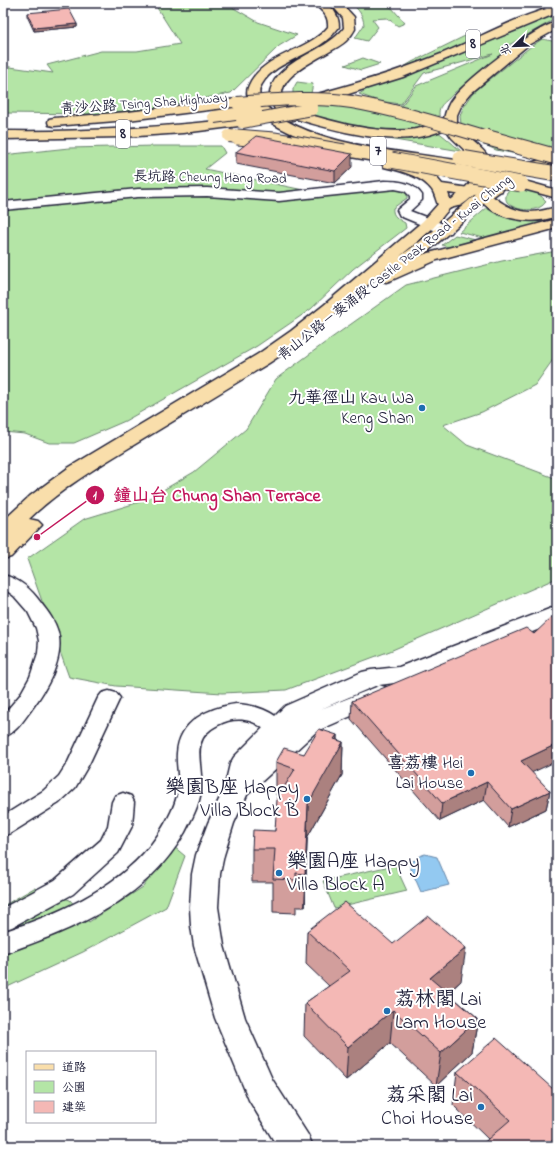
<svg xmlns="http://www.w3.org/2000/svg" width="560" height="1149" viewBox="0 0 560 1149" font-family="'Indie Flower','LXGW WenKai TC',sans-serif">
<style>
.green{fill:#b4e5a6;stroke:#6b8470}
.water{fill:#93c9f1;stroke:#6686a8}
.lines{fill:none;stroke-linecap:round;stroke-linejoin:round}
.minor-casing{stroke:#22223b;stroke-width:3}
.secondary-casing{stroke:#22223b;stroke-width:3}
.primary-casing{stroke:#22223b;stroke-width:3}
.trunk-casing{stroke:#22223b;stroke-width:3}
.motorway-casing{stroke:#22223b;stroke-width:3}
.minor{fill:#fff;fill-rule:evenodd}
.secondary{fill:#fff;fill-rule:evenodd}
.primary{fill:#f9deab;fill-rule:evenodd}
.trunk{fill:#f9deab;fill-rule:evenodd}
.motorway{fill:#f9deab;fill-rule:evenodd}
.trunk-bridge-casing{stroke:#22223b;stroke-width:17;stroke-linecap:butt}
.motorway-bridge-far1-casing{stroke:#22223b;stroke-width:14;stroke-linecap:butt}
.motorway-bridge-casing{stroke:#22223b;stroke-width:17;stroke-linecap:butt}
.trunk-bridge{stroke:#f9deab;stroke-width:15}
.motorway-bridge-far1{stroke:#f9deab;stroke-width:12}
.motorway-bridge{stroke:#f9deab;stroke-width:15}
.wall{fill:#d29e9c;stroke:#22223b}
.shaded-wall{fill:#ab817f;stroke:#22223b}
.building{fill:#f4b8b5;stroke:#22223b}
.poi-dot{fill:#1f6fb2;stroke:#fff;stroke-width:1.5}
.labels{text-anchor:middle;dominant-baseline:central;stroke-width:4;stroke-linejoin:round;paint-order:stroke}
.far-street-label{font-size:14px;fill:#22223b;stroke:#fff}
.shield{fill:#fff;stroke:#646476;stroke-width:1}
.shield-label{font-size:16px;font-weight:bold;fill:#22223b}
.poi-label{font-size:17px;fill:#22223b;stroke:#fff;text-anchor:end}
.near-poi-label{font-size:20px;fill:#22223b;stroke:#fff;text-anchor:end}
.leader{fill:none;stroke:#c2185b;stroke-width:1.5}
.callout-dot{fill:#c2185b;stroke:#fff;stroke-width:1.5}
.mark-label{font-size:12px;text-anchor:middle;font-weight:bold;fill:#fff}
.callout-label{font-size:18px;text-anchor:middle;font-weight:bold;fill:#c2185b;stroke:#fff;stroke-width:4;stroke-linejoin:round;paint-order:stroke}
</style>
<rect width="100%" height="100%" fill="#fff"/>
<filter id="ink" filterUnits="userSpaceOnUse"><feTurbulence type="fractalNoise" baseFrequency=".025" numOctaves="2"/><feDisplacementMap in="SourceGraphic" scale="8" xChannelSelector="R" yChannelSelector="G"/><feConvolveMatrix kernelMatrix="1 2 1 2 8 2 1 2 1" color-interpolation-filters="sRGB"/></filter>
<g filter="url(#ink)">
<path class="green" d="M154,3H225L258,22L297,35L279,46L231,93L155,108L94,114L3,113V66L53,73L47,65L101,51H137L180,44Z
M351,3H381L392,8L405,23L398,26L387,18L372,19L378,27L367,41L355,38L364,25C363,15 359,10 351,3Z
M544,9L557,12V18L500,50L512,46L454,93C445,104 436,104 440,120L429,127C442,133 450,142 461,151L346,132L278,104L293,95V89L297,82L313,84L311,93L341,104L402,105L416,86L493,54L424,73L401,104L378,101L359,94L412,62L465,36L494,40L524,28Z
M542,39L557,42V156L522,155L496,150L474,140L461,124L460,116L463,108L474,92L529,48Z
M363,58L380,64L361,70L345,65Z
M154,146H221L225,153L205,169L322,194L397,189L407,194V198L393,208C392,216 398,219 405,223L406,228L353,269L311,309L257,346L125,421L74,443H49L25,434L3,432V155L69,148Z
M514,187C525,189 538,191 546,201C541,213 515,212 507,202C505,199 506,195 507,192Z
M489,206L524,220H549L553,222L487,239L459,232Z
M455,235L480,241L453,249L442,245Z
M557,251V354L535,385L482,412L443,425L467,445L557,479V578L390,651L286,690L222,693L116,686L69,677L27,559L84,519L146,500L194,472L246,429L276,379L330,339L406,285L502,261Z
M173,846L185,856L166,907L83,952L3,989V906L34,888L70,900L89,922L143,887Z
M395,865L407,891L334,908L323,881Z"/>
<path class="water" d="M425,854L437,857L449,885L421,892L408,862L416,860L417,857Z"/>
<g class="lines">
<g class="minor-casing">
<path id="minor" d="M530,3L557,4V10L554,11L532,5Z
M384,181C399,181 413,182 422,195V200L410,211L451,227L453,230L451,233H441L400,216L397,210L410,199V196L405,191L395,189L279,201L207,196L138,197L3,210V202L138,189L207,188L279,193Z
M3,575C20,579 31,589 41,603C48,612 55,621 58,632C65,659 46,690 31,710C23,721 16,733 3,737V715L20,695L30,677L38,653L39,641L36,628L28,612L14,596L3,588Z
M109,691L116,693L120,698L89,764L75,788L59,803L11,833L3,836V816L43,791L59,776L68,762L98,698L102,693Z
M236,704C263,705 284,717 297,740L294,746C289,747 284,749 279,746C275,743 271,736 267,732C254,718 235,716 218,725C188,740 204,764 201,790C200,804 191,820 185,832C146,901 74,929 3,954V932C57,914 113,891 150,846C161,832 176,808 178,790C180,778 176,766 177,753C179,721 208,708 236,704Z
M123,793L131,796L134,802L132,826L118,853L73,894L12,927L3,930V908L55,880L101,840L108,826L112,802L115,796Z"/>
</g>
<g class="secondary-casing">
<path id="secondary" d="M557,606V622L410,681L379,685L388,688L391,694L388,700L317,731L247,795L234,823L224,855L220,874L218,907L224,946L245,1018L272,1079L308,1135L313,1146H277L249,1100L215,1018L194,946L191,926L190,907L192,874L196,855L208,823L224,789L230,764L234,757L285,706L362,672L371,670L399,667ZM375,686H379L321,709Z"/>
</g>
<g class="primary-casing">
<path id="primary" d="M557,22V29L528,45L471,93L462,104L457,115V125C466,138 483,146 490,160C497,174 474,197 463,204C459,207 453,206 449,209C443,215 439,222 433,228C422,238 411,247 400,256C442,229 475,187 521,166C532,161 545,160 557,157V165L533,171L515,180L483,204L428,251L405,267L399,269L393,267L391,264C352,299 313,335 269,363C225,390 181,416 137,443C99,466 61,488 29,519L38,521L42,525L11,557L3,559V540L5,538H3V521L30,496L68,468L258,354L291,331L324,305L423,221L440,202L452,199L464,189L474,178L478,167L477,162L452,138L443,125C444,117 446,109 450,102C464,81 533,28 557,22Z"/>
</g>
<g class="trunk-casing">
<path id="trunk" d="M314,3H326C334,9 339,16 339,27C318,57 277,58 262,84C256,93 261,102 268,108C312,146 400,151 456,160L461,161L463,164L461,167L456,168C396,159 304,153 257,112C250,105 244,95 249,85C263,54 307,52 328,27C329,14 321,11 314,3Z
M330,3H341L354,17L355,29C353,33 349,38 346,41C330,56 263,76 287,108C324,119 377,136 416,129C430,127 438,119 450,116L455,117L456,120L455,123C449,126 444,130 438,132C396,148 338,131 296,119C284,126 269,105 270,93C270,89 274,80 277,77C295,55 327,50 344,28L343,18Z
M389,160L421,169L437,178L442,184L469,188L497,184L502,185L504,188L502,191C484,196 467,196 448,193L452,205L450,208L445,209L440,208C436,203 436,196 432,190C422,176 401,171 384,167L382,164L384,161Z
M557,219V228L437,260L392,280L386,282L380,280L378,277L380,274L425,254Z"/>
</g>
<g class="motorway-casing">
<path id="motorway" d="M557,6V13L403,77L342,96L306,105L302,104L300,101L302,98C349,86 396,72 441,54C479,38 517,16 557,6Z
M237,99L241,100L243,103L241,106L128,120L54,126L49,125L48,122L49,119L54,118L128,112Z
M242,118L247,119L248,122L247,125L183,133L123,137L3,139V131C83,132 162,128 242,118Z
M344,148L391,156L396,157L398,160L396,163L391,164L339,155L337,152L339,149Z
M521,180L557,190V198L516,187L514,184L516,181Z
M485,193C492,195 497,200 504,204C524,216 537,212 557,207V216C532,226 494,220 478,197L480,194Z"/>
</g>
<use href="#minor" class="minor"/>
<use href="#secondary" class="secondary"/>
<use href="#primary" class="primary"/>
<use href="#trunk" class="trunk"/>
<use href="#motorway" class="motorway"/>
<g class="trunk-bridge-casing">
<path id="trunk-bridge" d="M461,158L557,174"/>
</g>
<g class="motorway-bridge-far1-casing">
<path id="motorway-bridge-far1" d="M237,103C275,100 314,96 352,102C398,110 443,125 488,138
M214,117L256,111
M242,122L312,109
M229,136L249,138"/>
</g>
<g class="motorway-bridge-casing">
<path id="motorway-bridge" d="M237,137L274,140L344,152
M485,137L557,157
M391,160L521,184"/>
</g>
<use href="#trunk-bridge" class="trunk-bridge"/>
<use href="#motorway-bridge-far1" class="motorway-bridge-far1"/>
<use href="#motorway-bridge" class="motorway-bridge"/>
</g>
<path class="wall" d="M27,13L77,24V27L34,31L27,16Z
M236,152L352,167L335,183L236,164Z
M534,634L532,773L550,791L546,809L508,827L484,800L440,821L351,719L352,701Z
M337,735V740L343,742L342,775L307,838L305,907H296V913L273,912V882H252V849L275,831L279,796L276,795V762L304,754Z
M307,931L393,944L461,981L448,993L478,1019L472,1052L436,1086L390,1043L346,1080L304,1036L305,1003L329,986L306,964Z
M457,1072L557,1146L488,1139L453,1105Z"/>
<path class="shaded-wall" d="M77,24V27L34,31V28Z
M352,154V167L335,183V171Z
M337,735L336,754L343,742L342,775L307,838L305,907L308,804L334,739Z
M557,744V761L518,779L521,761Z
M487,782L484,800L440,821L442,803Z
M550,791L546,809L508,827L511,809Z
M466,948L461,981L427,1011L430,978Z
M393,1010L390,1043L346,1080L348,1047Z
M478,1019L472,1052L436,1086L441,1053Z"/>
<path class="building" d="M69,9L77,24L34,28L27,13Z
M256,136L352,154L335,171L236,152Z
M557,617V744L521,761L550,791L511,809L487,782L442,803L352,701L526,628L534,634L551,618Z
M319,729L337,735L334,739L343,742L308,804L305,874L296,873V880L273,879L275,849H252L253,830L275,831L277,799L295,769L276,762L284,748L304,754Z
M345,902L393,944L428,916L466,948L430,978L478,1019L441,1053L393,1010L348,1047L305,1003L350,971L307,931Z
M496,1038L553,1089L557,1085V1146H480L510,1120L457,1072Z"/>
</g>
<g class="poi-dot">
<circle cx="422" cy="408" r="4"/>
<circle cx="471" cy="773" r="4"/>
<circle cx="307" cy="799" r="4"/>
<circle cx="279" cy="873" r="4"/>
<circle cx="387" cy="1011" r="4"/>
<circle cx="481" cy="1107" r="4"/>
</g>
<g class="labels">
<g class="far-street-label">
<text transform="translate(144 104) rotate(-4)">青沙公路 Tsing Sha Highway</text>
<text transform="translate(210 178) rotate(1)">長坑路 Cheung Hang Road</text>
<text transform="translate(395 268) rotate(-38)">青山公路－葵涌段 Castle Peak Road – Kwai Chung</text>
</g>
<g class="shield">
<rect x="466" y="30" width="14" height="28" rx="3"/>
<rect x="116" y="120" width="14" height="28" rx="3"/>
<rect x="370" y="137" width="16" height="28" rx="3"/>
</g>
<g class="shield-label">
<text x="473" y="44">8</text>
<text x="123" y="134">8</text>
<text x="378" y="151">7</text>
</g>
<g class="poi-label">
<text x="414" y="398">九華徑山 Kau Wa<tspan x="414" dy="20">Keng Shan</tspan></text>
<text x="463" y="763">喜荔樓 Hei<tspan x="463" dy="20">Lai House</tspan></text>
</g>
<g class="near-poi-label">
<text x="299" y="788">樂園B座 Happy<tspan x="299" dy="23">Villa Block B</tspan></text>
<text x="287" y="862" text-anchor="start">樂園A座 Happy<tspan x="287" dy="23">Villa Block A</tspan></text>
<text x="395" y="1000" text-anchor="start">荔林閣 Lai<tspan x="395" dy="23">Lam House</tspan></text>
<text x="473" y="1096">荔采閣 Lai<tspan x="473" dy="23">Choi House</tspan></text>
</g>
</g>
<path class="leader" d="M37 537L95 495"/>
<g class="callout-dot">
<circle cx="37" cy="537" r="4"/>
<circle cx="95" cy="495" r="10"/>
</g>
<g class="mark-label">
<text x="95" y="499">1</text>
</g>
<g class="callout-label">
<text x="217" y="501">鐘山台 Chung Shan Terrace</text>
</g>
<rect width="560" height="1149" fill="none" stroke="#fff" stroke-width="16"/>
<rect x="8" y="8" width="544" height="1133" fill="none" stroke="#22223b" stroke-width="1.5" filter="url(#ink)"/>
<rect x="26" y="1051" width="130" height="72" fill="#ffffff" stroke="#a7a7b1"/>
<rect x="34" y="1064" width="20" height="6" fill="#f9deab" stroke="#a7a7b1"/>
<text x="62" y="1071" font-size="12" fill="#22223b">道路</text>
<rect x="34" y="1081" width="20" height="12" fill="#b4e5a6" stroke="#a7a7b1"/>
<text x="62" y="1091" font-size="12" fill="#22223b">公園</text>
<rect x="34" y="1101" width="20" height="12" fill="#f4b8b5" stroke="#a7a7b1"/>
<text x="62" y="1111" font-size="12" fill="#22223b">建築</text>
<g transform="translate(514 46) rotate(247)" stroke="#ffffff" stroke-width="3" paint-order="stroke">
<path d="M0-3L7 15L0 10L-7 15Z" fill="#22223b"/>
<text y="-6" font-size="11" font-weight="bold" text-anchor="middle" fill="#22223b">北</text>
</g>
</svg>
